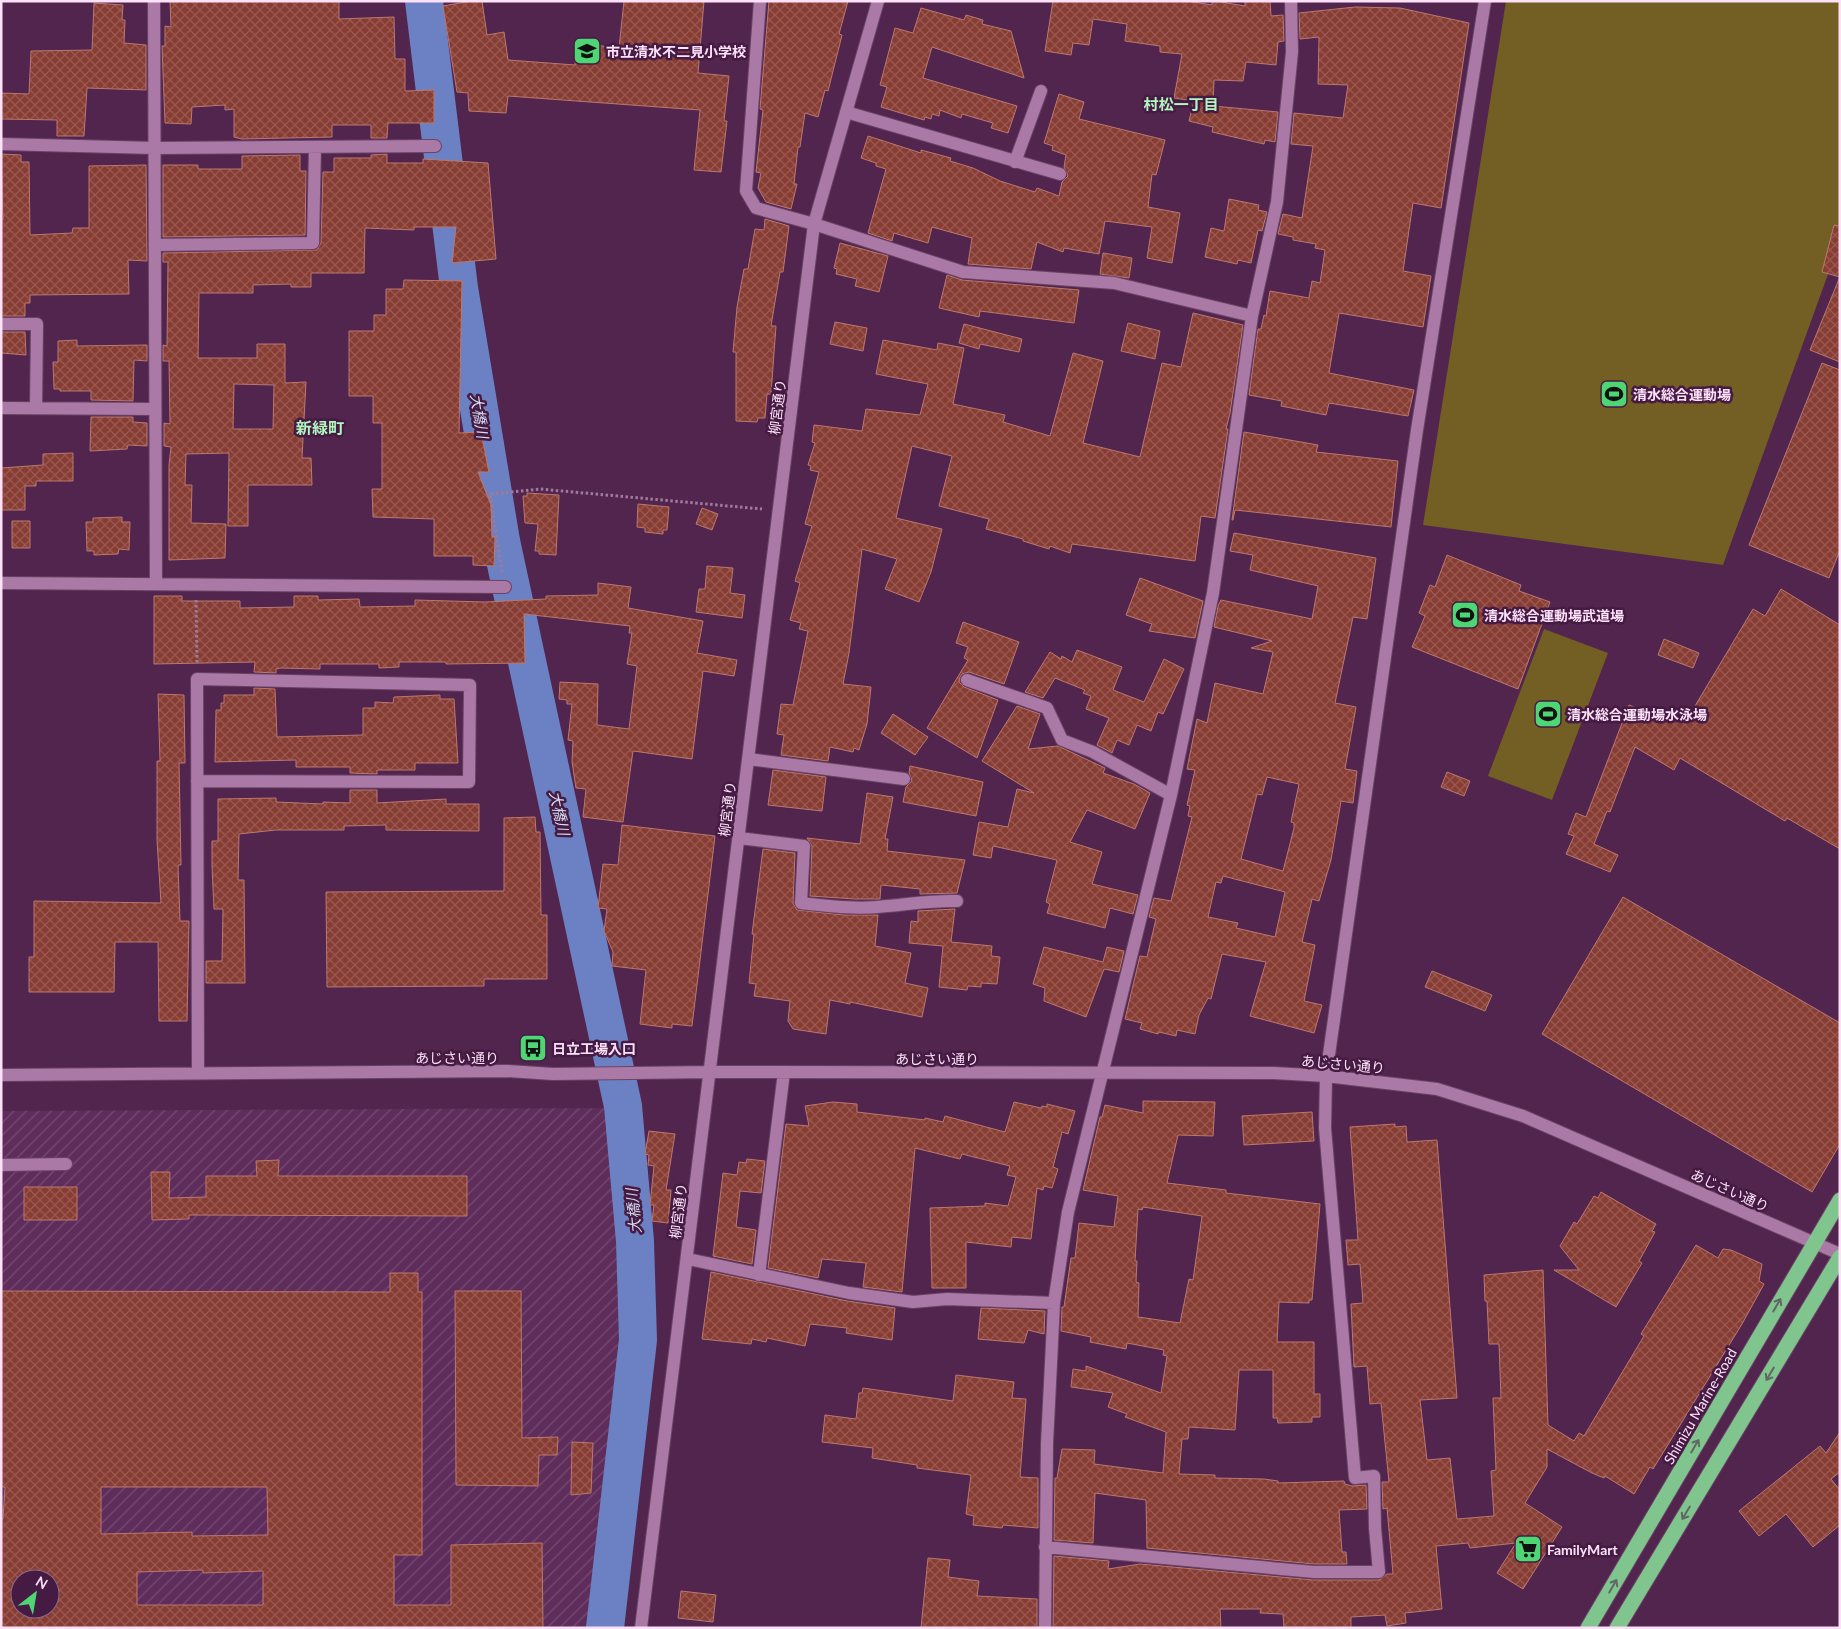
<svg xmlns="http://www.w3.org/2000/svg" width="1841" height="1629" viewBox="0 0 1841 1629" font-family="Lato,'Noto Sans JP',sans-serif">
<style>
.industrial{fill:url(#industrial-furrows);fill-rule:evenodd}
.pitch{fill:#735e23}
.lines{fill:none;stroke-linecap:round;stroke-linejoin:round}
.river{stroke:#6c81c4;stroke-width:38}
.building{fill:url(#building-cross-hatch);stroke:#bc786e;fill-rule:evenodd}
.minor-casing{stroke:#694366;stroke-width:14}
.highway-casing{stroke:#694366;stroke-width:17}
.path{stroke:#9f7a9b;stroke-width:3;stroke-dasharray:2.5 2.5;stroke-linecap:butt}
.minor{stroke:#ab79a6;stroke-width:12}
.highway{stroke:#80c58e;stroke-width:15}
.oneway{stroke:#606765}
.labels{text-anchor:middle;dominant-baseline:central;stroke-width:5;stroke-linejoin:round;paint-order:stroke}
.poi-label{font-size:14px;font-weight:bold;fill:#fde1f9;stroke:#451b43;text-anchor:start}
.street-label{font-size:14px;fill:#fde1f9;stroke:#451b43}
.neighbourhood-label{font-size:15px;font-weight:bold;fill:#b2f5be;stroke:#451b43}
.water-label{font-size:15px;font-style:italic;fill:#d6ddf0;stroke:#451b43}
.quarter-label{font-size:16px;font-weight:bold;fill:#b2f5be;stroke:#451b43}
</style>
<defs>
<pattern id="industrial-furrows" width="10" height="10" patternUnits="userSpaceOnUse" patternTransform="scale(1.25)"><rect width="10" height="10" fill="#5e2d5b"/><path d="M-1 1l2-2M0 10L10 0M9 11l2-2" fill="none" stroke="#764b73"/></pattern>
<pattern id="building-cross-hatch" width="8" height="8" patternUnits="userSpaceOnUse" patternTransform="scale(1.25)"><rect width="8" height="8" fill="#873d33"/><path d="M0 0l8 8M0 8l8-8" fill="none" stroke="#995951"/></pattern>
</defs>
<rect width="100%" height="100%" fill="#51254e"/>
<path class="industrial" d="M619,1108L641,1230L600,1628H1V1111ZM20,1579H50V1609H20Z"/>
<path class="pitch" d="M1506,1H1840V241L1723,565L1423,525Z
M1544,629L1608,653L1552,800L1488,776Z"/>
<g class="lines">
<path class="river" d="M424,1L459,288L501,541L623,1106L635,1241L638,1340L605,1628"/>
</g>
<path class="building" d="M170,1H339V19L394,17L395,59H405V91L434,90V123H388L387,138H371V125H332V137L242,139L234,137V109L225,110V105L192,107L191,124L165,123L162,46H165V26L171,27Z
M471,1H482L487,35L504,32L508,60L575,65L577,43L619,48L624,1H704L698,73L729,76L724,121H727L721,172L694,170L700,110L508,96L506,113L469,111L468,93L457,92L443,6Z
M769,1H848L839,34L842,35L828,91L825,90L818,117L805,113L800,147H798L794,184H797L791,209L766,202L758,188L761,173L756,172L763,110L760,109Z
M1053,1H1187L1212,5V1H1215L1245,6V1H1270L1271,16L1283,15L1284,41L1278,42L1276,65L1246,62L1243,81L1214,80L1213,106L1278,112L1275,142L1265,140L1264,144L1212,132L1213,127L1189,121L1194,101L1174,98L1182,54L1160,52V46L1125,41L1127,24L1093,19L1089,45L1073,43L1071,55L1045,51Z
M94,3L123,5L122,20H125L124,43L146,45V90L87,88L84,136H57V120L1,119V93L29,94L31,51L92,50Z
M1355,7L1400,8L1469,23L1441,208L1413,203L1403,271L1431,276L1423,327L1339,313L1329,373L1414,390L1408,416L1329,403L1326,415L1281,406L1282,401L1249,395L1258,329H1261L1264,315L1266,316L1270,291L1309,298L1312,281L1320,283L1325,250L1315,248L1316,244L1293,240V237L1278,234L1283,214L1302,218L1313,146L1291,144L1294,113L1343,118L1348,85L1318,84L1319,37L1300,39L1299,13Z
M921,8L964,20L966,15L983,20L982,24L1011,31L1024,78L932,47L923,78L1017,106L1008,133L991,128L993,123L962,114L961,118L940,110L939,116L932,114L931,119L925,117L924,120L881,107L887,87L880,85L895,28L913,33Z
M1059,94L1084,102L1079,119L1165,140L1156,175L1152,174L1148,207L1180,213L1172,263L1147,258L1152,227L1105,221L1099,254L1064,248L1063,252L1037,242L1031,269L968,264L972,238L932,227L928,243L894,233L892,241L868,233L886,169L876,166V163L861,158L868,136L921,153V150L951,158L950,161L973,168L1000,181L1035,192L1037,188L1059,196L1062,182L1068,176L1064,167L1066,155L1052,150L1053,146L1044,143Z
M1,154L21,155V162H29L30,235L72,233L73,228H89V166L146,165L147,261L128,260L129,294L30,295V303H25V316H1V220H3Z
M387,154V163H423V159L488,163L496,259L452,263L456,227H414V230L365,228L364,273H311V287H291V284L253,285V293H199L198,358H257V344H285V383L306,382L302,458H311L312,485H248V526H228L229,453L186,454L185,485H192L191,523L226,524L225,558L169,560V465L171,447L164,446V423L170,424L169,361H163V345L167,346L168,262H163V253L317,250L321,243L323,172H334V158H371V155ZM234,384L274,385L273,429H233Z
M300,155V171H306L305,235L163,237V165H198V169H242V156Z
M1229,199L1259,205L1258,210L1267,212L1262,231L1258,230L1251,263L1238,260L1237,264L1205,257L1211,228L1224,231Z
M765,219L789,226L783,272H780L771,326H776L771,394H767L765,418H758L757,422L736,421V352H733L737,307L744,269H748L755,229L764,230Z
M1834,225L1840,226V277L1822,272Z
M840,243L888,256L879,292L855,286L857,279L836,274L837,269L834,268Z
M1103,253L1132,258L1129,278L1100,274Z
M947,275L962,280L1079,290L1074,323L980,311L979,317L939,308Z
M1839,279H1840V362L1810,350Z
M404,280L462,281L459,433L481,432L489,472H478L491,505L492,537H495L494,566L473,565V556H434V519L373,517L372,489H382V423H373V396H349V331H374V315H386V289H403Z
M1193,313L1243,325L1230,413L1226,429H1228L1215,518L1201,516L1195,561L1072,544L1070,553L1050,546L1049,549L1023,541V539L986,529L989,519L939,506L952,456L912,446L896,518L942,529L931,572L919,602L885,589L897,559L862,549L849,653L843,684L871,687L867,724L859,750L854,748L853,752L830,747L828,761L781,755L784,735L777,734L781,704L793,705L808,631L799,629L801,623L790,620L800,583L795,581L812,526L805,524L819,472L810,470L811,466L808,465L815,443L812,442L814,425L862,431L866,409L920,415L928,384L876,374L883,340L937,350L938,343L964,348L953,404L1005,415L1003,422L1050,436L1073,353L1103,361L1083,443L1140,457L1162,363L1181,367Z
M835,322L867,328L863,351L830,344Z
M1128,323L1160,331L1155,359L1121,351Z
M964,324L1022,339L1019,352L980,344L979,349L959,343Z
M1,332H25L26,355L1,353Z
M77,340V346L147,345V361L134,360L133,401L91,400V391H60V389H54L53,362H58V341Z
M1822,363L1840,370V550L1829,578L1749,545Z
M91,417H133V422L147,423V446L128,445L127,449L90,451Z
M1244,432L1318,445L1316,452L1398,461L1391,527L1235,510L1233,520H1232Z
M73,453V481H36V486H25V510H1V468L43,465V454Z
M527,493L559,495L556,555L539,554V551H535L538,524L525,523L523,496H527Z
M638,504L669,507L667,530H663V534L645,532V528L637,527Z
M702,508L718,514L712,530L696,524Z
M122,517V522H130L129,550L119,549L118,554L94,555V551H87L86,522H93V518Z
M12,521H30V548H12Z
M1234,533L1376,558L1367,619L1353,617L1335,703L1356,707L1345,769L1357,771L1353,803L1341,801L1331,860L1319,901L1312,899L1302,942L1315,945L1304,1001L1322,1005L1314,1033L1250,1016L1266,962L1222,954L1211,999L1208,998L1199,1015L1195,1034L1177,1030L1176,1036L1159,1032L1158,1034L1140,1029L1142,1023L1125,1019L1140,956L1147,957L1156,919L1149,917L1154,898L1171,901L1192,817L1188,816L1190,806L1187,805L1195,770L1187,769L1197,719L1207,723L1215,683L1263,694L1273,652L1251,648L1272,641L1214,627L1218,606L1221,600L1312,619L1318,586L1250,570L1253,555L1230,551ZM1267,777L1299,784L1291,822L1294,823V828L1283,871L1241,859L1257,794L1262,795ZM1223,876L1285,892L1275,937L1236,928L1238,923L1208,917L1216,882L1221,883Z
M1447,555L1521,585L1519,591L1550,602L1518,689L1412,647L1425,616L1419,613L1430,585L1435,587Z
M707,566L733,568L730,593L745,595L742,618L696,612L699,589H705Z
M1140,578L1203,601L1195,638L1149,631L1152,624L1126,615Z
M598,583L631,587L628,608L703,621L697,653L737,660L734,676L703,671L692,759L633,751L623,822L583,817L586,789L576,788L572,762L573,741L568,740L572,704H567V700L559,699L560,682L598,684L597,725L629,729L637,666L627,664L632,633H629L630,626L524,614L525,663L446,664V662H399V667L379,668V664H320V669L281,668L276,669V673L254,672L255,662L154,664V596H182V601H240V608L294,607V596H318V600L359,599L360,607L415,606V600L485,602L546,599V596L598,595Z
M1781,589L1840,625V849L1787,818L1785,821L1680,758L1674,770L1635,747L1610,812L1607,811L1594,844L1618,855L1610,872L1566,854L1574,836L1568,834L1576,813L1586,817L1629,705L1655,715L1656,713L1665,716L1667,712L1686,721L1753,609L1765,616Z
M963,622L1019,642L1004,684L969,672L962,674L960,677L959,682L964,687L998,700L977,758L927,728L968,660L964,658L968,647L956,643Z
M1664,639L1699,653L1693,668L1658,655Z
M1077,650L1122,667L1113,690L1144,702L1164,659L1184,669L1163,714L1158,712L1151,731L1137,725L1129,745L1117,740L1112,753L1097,745L1109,718L1086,709L1091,696L1083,693L1085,690L1055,678L1043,698L1025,692L1050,652L1061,659L1062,656L1072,662Z
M254,688L275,689L277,737L363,735V708H375V702L393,703L394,697L440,695V699H454L458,763H415V770H377V774L350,773V767H296V760L215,762L216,710H221V703H224V695H254Z
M158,694L184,695L185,763H179L181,865H178L180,921H189L187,1021H159L158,942H115L114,992H29V957H34V901L161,903L157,840V761H160Z
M1017,706L1040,714L1028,749L1058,746L1105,768L1103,773L1134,784L1150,793L1135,829L1087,810L1070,842L1102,852L1092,884L1138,895L1133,914L1110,908L1105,928L1047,913L1050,904L1046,902L1057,860L993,846L991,858L973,855L979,822L1008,827L1017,789L1034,793L982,761Z
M893,714L928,737L915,755L881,733Z
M910,766L983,782L976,816L903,802L906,787L912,781L909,773Z
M773,770L826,777L822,811L768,805Z
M1447,772L1470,781L1464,796L1441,787Z
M350,790H377V803L446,799V804H479V831L386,830V825L344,826V830H276L239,834L238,880H244L245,983H206V961H222L223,909H214L212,867V841H218V799L276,798V802L323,804V802L350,803Z
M867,793L893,797L885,839H888L887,851L965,860L957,893L920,894V889L881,885L880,899H855L810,896L812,846L807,838L860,844Z
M535,817L536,832H540L541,915H547V979H484V986L327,987L326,892L504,891V818Z
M622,825L715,836L692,1026L672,1024V1028L640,1024L646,970L612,966L613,952L604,931L607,909L598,908L603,864L618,865Z
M763,849L795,853L793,903L797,910L843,915H878L875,946L911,953L905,983L928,988L922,1017L850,1002V1004L830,1000L826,1034L793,1029L788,1021L790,1001L754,996L756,984L749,983L754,934H752Z
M1623,897L1840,1023V1144L1812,1192L1542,1034Z
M955,909L951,942L992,946L991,956L1000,957L997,984L981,983V987L968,986L967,990L939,987L943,946L909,943L911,921L918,922V911Z
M1044,947L1103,962L1107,947L1124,951L1119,972L1104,969L1086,1017L1044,1001L1045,988L1033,984Z
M1432,971L1492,995L1485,1011L1425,987Z
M1143,1101L1215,1102L1213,1136L1178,1135L1167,1183L1226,1190V1193L1320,1204L1312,1300H1309V1303L1279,1302L1277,1342H1314V1394H1320V1417H1312V1422L1278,1423L1277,1418H1273V1370H1239L1235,1430L1189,1427L1188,1439H1182L1179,1474L1215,1475V1478L1264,1479L1278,1481V1483L1344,1481L1345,1484L1352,1486L1366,1485L1367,1509L1339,1510L1342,1552H1346L1347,1564H1314L1147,1548L1146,1500L1095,1493L1093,1543L1054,1540L1055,1478H1057L1062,1449L1095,1450L1094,1464L1163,1473L1166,1432L1125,1417L1127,1414L1108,1407L1113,1393L1071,1387L1073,1369L1086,1371V1366L1161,1393L1167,1356L1163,1355L1164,1350L1127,1343L1126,1349L1090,1342L1091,1337L1061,1331L1062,1307H1064L1071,1258H1075L1079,1223L1114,1227L1118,1196L1083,1190L1100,1117H1102L1105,1105L1143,1113ZM1143,1207L1202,1216L1193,1280L1189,1279L1180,1323L1138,1317L1139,1283L1136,1282L1137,1261H1135L1138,1209L1142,1210Z
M833,1102L857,1104V1112L925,1120V1118L943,1122L945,1116L1005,1132L1014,1102L1041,1108L1042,1106L1047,1107V1104L1075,1111L1068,1134L1062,1132L1053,1167L1058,1169L1052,1188L1044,1186L1043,1190L1037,1188L1031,1239L1012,1237L1011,1247L966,1242V1288H932L930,1208L985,1206V1203L1008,1206L1016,1177L1007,1175L1010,1166L962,1154L960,1159L915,1148L902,1292L863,1287L866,1263L822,1259L818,1278L768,1268L786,1124L809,1126L805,1106Z
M1312,1112L1314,1141L1244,1145L1242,1116Z
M1395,1124V1127L1406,1126L1407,1142L1437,1140L1457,1398L1420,1400L1427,1460L1450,1458L1457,1519L1494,1516L1491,1471L1496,1470L1493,1398H1501L1499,1344H1489L1487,1301H1485L1484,1275L1543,1270L1548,1425L1574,1441L1579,1433L1584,1436L1644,1336L1641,1334L1696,1245L1718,1258L1723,1249L1731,1250L1762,1264L1759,1281L1764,1284L1742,1324L1653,1469L1650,1467L1634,1494L1605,1476L1604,1478L1592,1473L1547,1449V1467L1525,1503L1562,1527L1523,1589L1497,1573L1516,1543L1470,1548L1468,1543L1436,1546L1442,1609L1405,1613L1406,1623L1387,1626L1385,1615L1351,1617V1628H1284L1283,1614L1260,1613L1261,1609H1220L1221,1628H1053L1054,1556L1109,1561L1108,1569L1140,1564L1313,1580H1379L1387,1574H1393L1387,1508L1383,1509L1382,1482H1389L1381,1403L1370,1404L1367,1366L1354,1367L1351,1304L1363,1303L1360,1264L1348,1265L1346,1240H1358L1350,1127Z
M649,1131L675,1134L666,1190H671L668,1223L652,1221L654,1205H650L654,1166L648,1165L649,1155L645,1154Z
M747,1159L765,1161L761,1193L740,1191L736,1227L756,1230L752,1264L713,1256L723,1173L737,1175L739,1162L746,1163Z
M279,1160L278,1176H467V1216L189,1215V1219L152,1220L151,1172H170L169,1198L206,1197V1176H257L256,1161Z
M24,1187H77V1220H24Z
M1601,1192L1656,1224L1652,1231L1655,1232L1639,1261L1642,1263L1616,1307L1554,1270H1579L1560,1246L1574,1222L1577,1224L1594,1196L1598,1198Z
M711,1272L847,1301L895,1308L892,1340L846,1333L847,1328L810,1324L805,1346L767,1338L766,1342L752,1339L751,1344L702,1339Z
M390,1273H418V1292H422V1555H394V1605H451V1545L542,1543L543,1628H1V1519H3L5,1487H1V1291L390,1292ZM101,1487H267L268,1535L192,1536V1532L101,1534ZM203,1570V1573L263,1571V1605H137V1572ZM20,1579H50V1609H20Z
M455,1291H521L522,1438L558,1437L557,1455H539L538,1486L456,1485Z
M981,1308L1045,1311L1044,1334L1028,1330L1024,1343L978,1339Z
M956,1375L1014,1382L1012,1398L1026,1399L1020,1477L1038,1478V1528L1003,1525L1002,1528L973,1525L974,1516L966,1514L971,1475L917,1468V1465L872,1458L873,1448L822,1442L825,1415L856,1419L859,1393H862L863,1388L953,1401Z
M1840,1432V1472L1831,1479L1840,1490V1525L1813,1547L1786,1514L1759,1536L1739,1511L1820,1446L1826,1453Z
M572,1442L593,1443L591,1493L571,1495Z
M928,1558L950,1560L948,1577L979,1581L977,1596L1037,1599V1628H921Z
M681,1591L716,1595L713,1622L678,1618Z"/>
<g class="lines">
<g class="minor-casing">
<path id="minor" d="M154,1L156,584
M760,1L746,191L756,208L814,224L963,272L1114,283L1252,316
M846,112L1060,174
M1,144L154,148L435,146
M1015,162L1041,91
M155,245L313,243L315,147
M1,324H37L36,408
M1,408L155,409
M1,583L505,587
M967,680L1047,708L1062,740L1093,752L1171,795
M748,759L904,779
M197,781L469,782L470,685L197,679L198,1073
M739,838L804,846L801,903C829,906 858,910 887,906C912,904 932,900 957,901
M1,1075L507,1071L553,1074L710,1072L1274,1073L1326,1076L1437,1089L1523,1116L1840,1254
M1,1165L66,1164
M688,1259L849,1293L913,1302L947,1299L1054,1303
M759,1275L784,1072
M1045,1547L1314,1572H1379L1375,1528L1374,1476L1355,1478L1325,1128L1326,1076L1417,430L1485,1
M641,1628L814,224L878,1
M1045,1628L1047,1443L1054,1303L1068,1212L1171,795L1213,593L1252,316L1277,202L1292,52L1291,1"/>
</g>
<g class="highway-casing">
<path id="highway" d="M1588,1628L1840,1200
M1617,1628L1840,1257"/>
</g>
<path class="path" d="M502,572L490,494L540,489L762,509
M196,600L197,664"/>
<use href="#minor" class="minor"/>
<use href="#highway" class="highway"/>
</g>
<defs><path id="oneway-shaft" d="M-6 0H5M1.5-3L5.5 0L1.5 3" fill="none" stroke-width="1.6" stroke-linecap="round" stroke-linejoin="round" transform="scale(1.25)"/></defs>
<g class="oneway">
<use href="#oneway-shaft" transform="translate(1777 1305) rotate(-60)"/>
<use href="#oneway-shaft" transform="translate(1770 1374) rotate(121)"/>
<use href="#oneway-shaft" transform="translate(1695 1446) rotate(-60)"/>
<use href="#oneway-shaft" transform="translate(1686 1513) rotate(121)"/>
<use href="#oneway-shaft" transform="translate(1613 1586) rotate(-60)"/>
</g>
<defs>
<g id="school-square" transform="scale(1.4375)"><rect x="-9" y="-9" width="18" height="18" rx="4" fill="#4ed675" stroke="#451b43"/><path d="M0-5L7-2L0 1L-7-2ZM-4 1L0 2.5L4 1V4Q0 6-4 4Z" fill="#111"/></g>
<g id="stadium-square" transform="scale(1.4375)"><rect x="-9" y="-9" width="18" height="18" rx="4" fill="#4ed675" stroke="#451b43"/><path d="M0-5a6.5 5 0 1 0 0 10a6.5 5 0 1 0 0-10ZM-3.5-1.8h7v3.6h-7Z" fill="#111"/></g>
<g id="bus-square" transform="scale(1.4375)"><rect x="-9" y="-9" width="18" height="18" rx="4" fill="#4ed675" stroke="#451b43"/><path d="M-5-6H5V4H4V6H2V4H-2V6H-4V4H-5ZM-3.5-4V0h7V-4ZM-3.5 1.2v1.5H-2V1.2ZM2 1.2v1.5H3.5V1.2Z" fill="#111"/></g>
<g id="supermarket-square" transform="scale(1.4375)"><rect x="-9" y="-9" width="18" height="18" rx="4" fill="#4ed675" stroke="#451b43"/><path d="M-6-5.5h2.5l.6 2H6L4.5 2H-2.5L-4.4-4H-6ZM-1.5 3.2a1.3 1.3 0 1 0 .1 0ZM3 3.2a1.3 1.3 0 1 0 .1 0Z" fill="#111"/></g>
</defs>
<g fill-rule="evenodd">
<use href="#school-square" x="587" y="51"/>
<use href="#stadium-square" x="1614" y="394"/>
<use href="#stadium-square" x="1465" y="615"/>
<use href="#stadium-square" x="1548" y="714"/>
<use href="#bus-square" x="533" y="1048"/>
<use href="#supermarket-square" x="1528" y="1549"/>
</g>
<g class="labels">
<g class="poi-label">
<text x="606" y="51">市立清水不二見小学校</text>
<text x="1633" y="394">清水総合運動場</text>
<text x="1484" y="615">清水総合運動場武道場</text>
<text x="1567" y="714">清水総合運動場水泳場</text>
<text x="552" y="1048">日立工場入口</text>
<text x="1547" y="1549">FamilyMart</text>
</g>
<g class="street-label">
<text transform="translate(777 407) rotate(-83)">柳宮通り</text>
<text transform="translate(727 809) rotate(-83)">柳宮通り</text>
<text x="457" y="1057">あじさい通り</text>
<text x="937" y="1058">あじさい通り</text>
<text transform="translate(1343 1064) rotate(5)">あじさい通り</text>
<text transform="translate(1730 1190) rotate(24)">あじさい通り</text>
<text transform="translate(678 1211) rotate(-83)">柳宮通り</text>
<text transform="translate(1700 1406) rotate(-60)">Shimizu Marine-Road</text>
</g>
<g class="neighbourhood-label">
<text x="1181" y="104">村松一丁目</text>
</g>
<g class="water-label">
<text transform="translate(480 416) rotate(81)">大橋川</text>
<text transform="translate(560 813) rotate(78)">大橋川</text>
<text transform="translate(633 1211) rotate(-95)">大橋川</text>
</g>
<g class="quarter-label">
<text x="320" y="427">新緑町</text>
</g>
</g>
<rect width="1841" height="1629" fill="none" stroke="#fde1f9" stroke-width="5"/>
<g transform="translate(35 1594) rotate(31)"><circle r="24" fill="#451b43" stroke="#8f6a8c"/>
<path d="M0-4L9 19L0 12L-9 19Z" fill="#4ed675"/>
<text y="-8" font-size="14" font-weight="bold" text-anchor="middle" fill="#fde1f9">N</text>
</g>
</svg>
